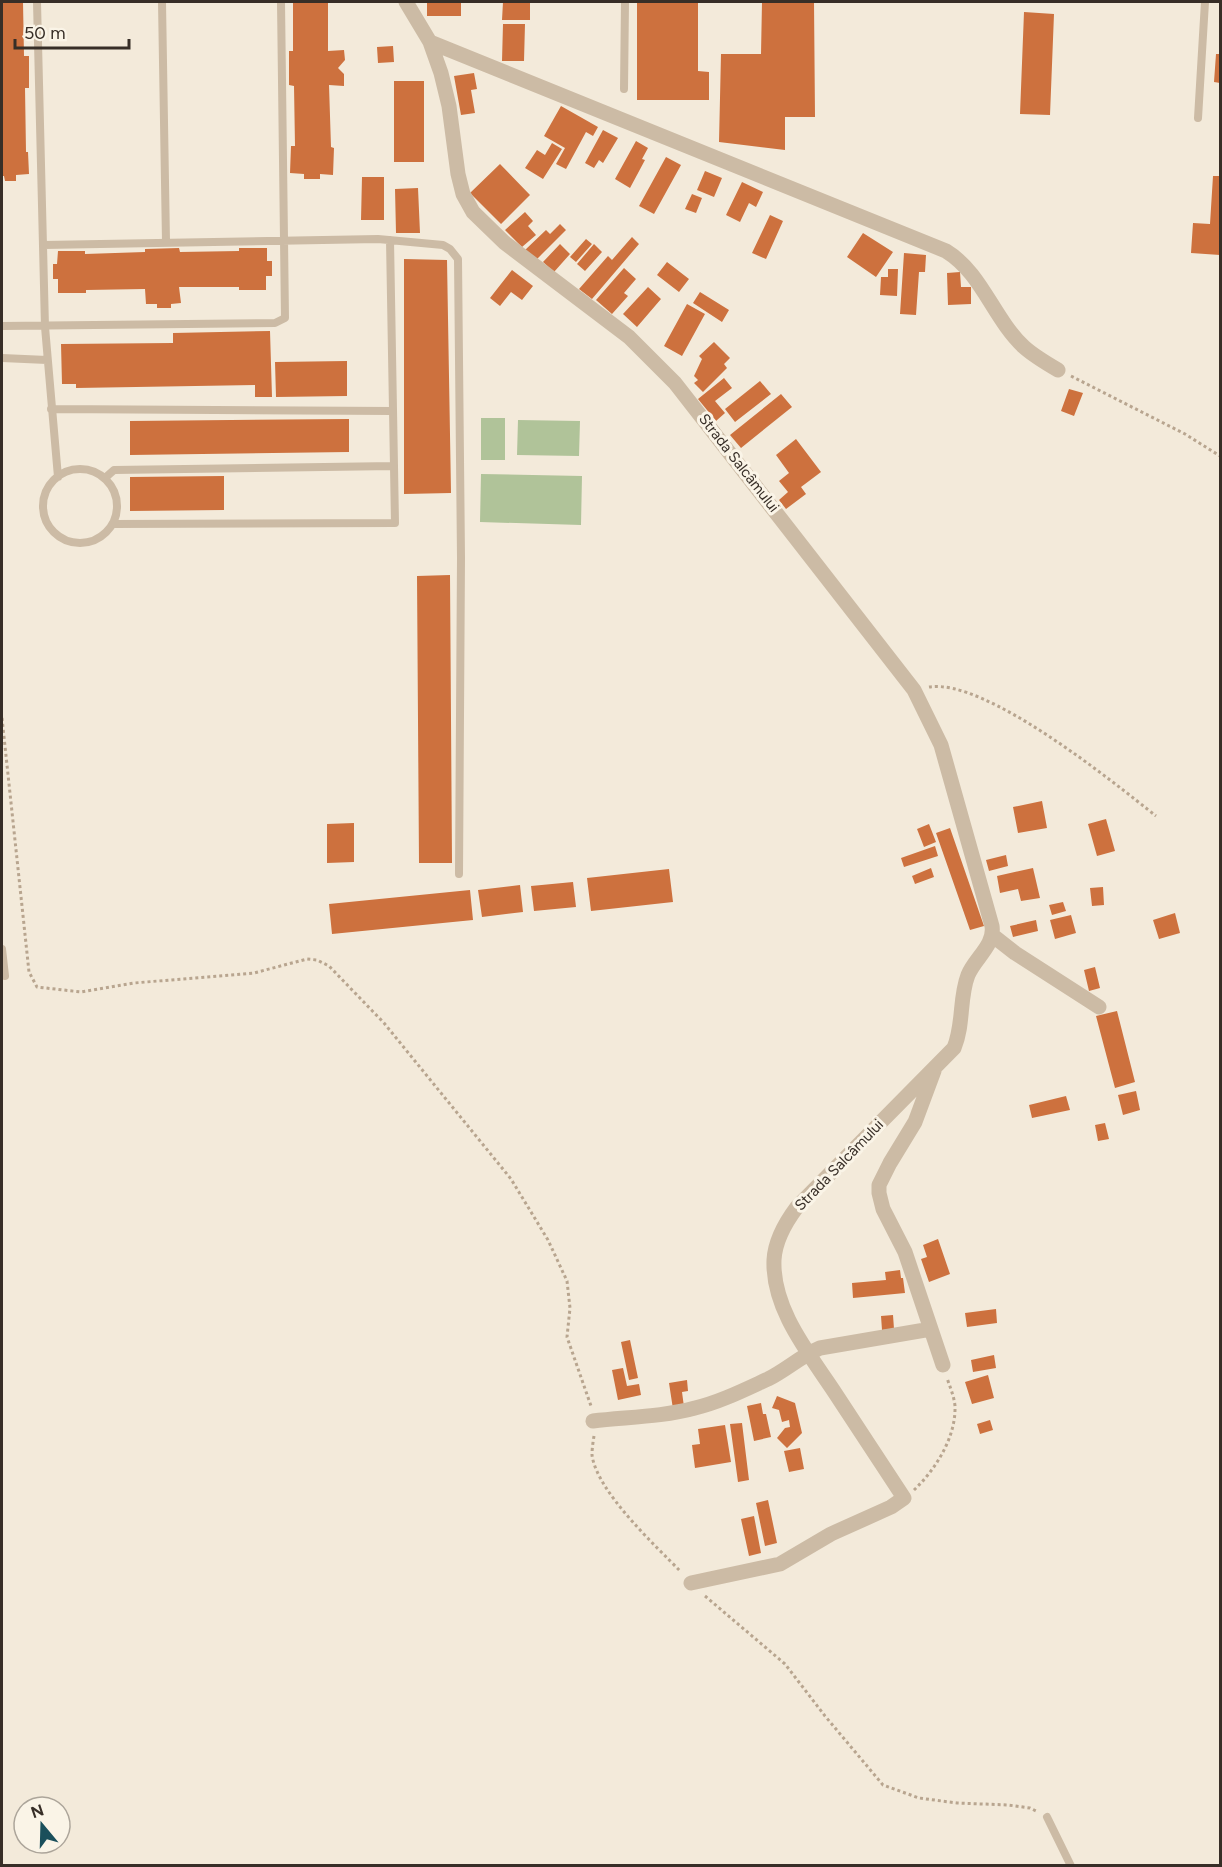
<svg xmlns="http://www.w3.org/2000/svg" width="1222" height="1867" viewBox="0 0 1222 1867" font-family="Figtree,sans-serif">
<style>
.green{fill:#b0c399}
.building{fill:#cd713e}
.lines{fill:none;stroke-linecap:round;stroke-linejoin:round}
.path{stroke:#b8a58f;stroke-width:3;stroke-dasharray:3 3;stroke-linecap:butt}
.service{stroke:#ccbba5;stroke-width:8}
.minor{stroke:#ccbba5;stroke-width:15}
.labels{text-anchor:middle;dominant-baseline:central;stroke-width:6;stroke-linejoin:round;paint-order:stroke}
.street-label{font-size:15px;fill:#372e27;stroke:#faf4e7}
</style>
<rect width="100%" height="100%" fill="#f3eada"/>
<path class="green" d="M481,418H505V460H481Z
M518,420L580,421L579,456L517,455Z
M481,474L582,476L581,525L480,522Z"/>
<path class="building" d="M2,2H23L24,56H29V88H25L26,152H28L29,174L16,175V181H5L4,176H2Z
M293,2H328V51L344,50L345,60L338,68L344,74V86L329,85L331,147L334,148L333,175L320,174V179H304V174L290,173L291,146H295L294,86L289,85V51H293Z
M427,2H461V16H427Z
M503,2H530V20H502Z
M637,2H698V71L709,72V100H637Z
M762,2H814L815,117H785V150L719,142L721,54H761Z
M1024,12L1054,14L1050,115L1020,114Z
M503,24H525L524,61H502Z
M393,46L394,62L378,63L377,47Z
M1216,54H1220V83L1214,82Z
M474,73L477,89L471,90L475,113L461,115L454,76Z
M394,81H424V162H394Z
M561,106L598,127L593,136L586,132L566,169L556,164L565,148L544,136Z
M603,130L618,138L603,163L599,160L594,168L585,163Z
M636,141L648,148L642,159L645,160L630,188L615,179Z
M552,143L562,149L543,179L525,168L537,150L545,155Z
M666,157L681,165L654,214L639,206Z
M500,164L530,195L501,224L470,193Z
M705,171L722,178L714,197L697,190Z
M1213,176H1220V255L1191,253L1193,223L1210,224Z
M362,177H384V220H361Z
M742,182L763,192L756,207L749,203L740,222L726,215Z
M418,188L420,233H396L395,189Z
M692,194L702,198L696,213L685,209Z
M525,212L533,221L528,226L536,235L522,247L505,230Z
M770,215L783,221L766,259L752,253Z
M560,224L566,230L535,261L524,251L546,230L550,234Z
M863,233L893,252L876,277L847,257Z
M632,237L639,244L592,299L579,289L608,256L612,260Z
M586,239L592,244L576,262L570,257Z
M560,244L570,254L554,272L543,262Z
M594,244L602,252L585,271L577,264Z
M179,248L180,252L239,251V248H267V261H272V276H266V290H239V287H179L181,303L171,304V308H157V304H146L145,289L86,290V293H58V279H53V264H57L58,251H85V254L145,252V249Z
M904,253L926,255L925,272H919L916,315L900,314Z
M404,259L447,260L451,493L404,494Z
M667,262L689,279L679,292L657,275Z
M624,268L636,279L624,293L628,296L612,314L596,300Z
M888,269H898L897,296L880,295L881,277H888Z
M512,270L533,286L522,300L511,292L500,306L490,298Z
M960,272L961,287H971V304L948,305L947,273Z
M648,287L661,299L637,327L623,314Z
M700,292L729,310L722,322L693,303Z
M687,304L705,314L682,356L664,346Z
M270,331L272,397H255V385L76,388V384H62L61,344L173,343V333Z
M714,342L730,358L724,364L727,368L703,392L694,383L698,380L694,376L702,359L699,356Z
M347,361V396L276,397L275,362Z
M724,378L732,388L715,401L725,413L716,421L698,399Z
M760,381L771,394L735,422L725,409Z
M1069,389L1083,393L1074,416L1061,411Z
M781,394L792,407L741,448L730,435Z
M349,419V452L130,455V421Z
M796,439L821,472L801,487L806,494L786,509L779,500L788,492L779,481L789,473L776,455Z
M224,476V510L130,511V477Z
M450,575L452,863H419L417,576Z
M1042,801L1047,828L1018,833L1013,807Z
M1106,819L1115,851L1097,856L1088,824Z
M354,823V862L327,863V824Z
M929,824L936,842L924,847L917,829Z
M950,828L984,926L970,930L936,833Z
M935,846L938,856L904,867L901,858Z
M1006,855L1008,866L989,871L986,860Z
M931,868L934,877L915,884L912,876Z
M1033,868L1040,898L1021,901L1018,889L1000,893L997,876Z
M669,869L673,902L591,911L587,878Z
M573,882L576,907L534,911L531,886Z
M520,885L523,912L482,917L478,890Z
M1103,887L1104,905L1092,906L1090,888Z
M470,890L473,920L332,934L329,904Z
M1063,902L1066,911L1052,915L1049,905Z
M1175,913L1180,933L1159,939L1153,920Z
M1071,915L1076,933L1055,939L1050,920Z
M1036,920L1038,931L1013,937L1010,926Z
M1095,967L1100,988L1089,991L1084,970Z
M1117,1011L1135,1082L1115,1088L1096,1016Z
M1136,1091L1140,1110L1123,1115L1118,1095Z
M1066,1096L1070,1110L1032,1118L1029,1105Z
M1105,1123L1109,1139L1098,1141L1095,1125Z
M938,1239L950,1274L929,1282L921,1259L927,1257L923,1245Z
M900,1270L901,1278H903L905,1293L853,1298L852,1283L886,1280L885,1272Z
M996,1309L997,1323L967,1327L965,1313Z
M893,1315L894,1329L882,1330L881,1316Z
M630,1340L638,1378L629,1380L621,1342Z
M994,1355L996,1368L973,1372L971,1360Z
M623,1368L627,1386L639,1384L641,1395L618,1400L612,1370Z
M988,1375L994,1398L972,1404L965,1382Z
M687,1380L688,1391L682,1392L684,1407L673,1409L669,1383Z
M777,1396L795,1403L802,1433L787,1448L777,1438L785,1428L790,1427L789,1420L782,1422L779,1410L772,1408Z
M761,1403L763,1414H766L771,1437L754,1441L747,1406Z
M990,1420L993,1430L980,1434L977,1424Z
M742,1423L749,1480L738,1482L730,1424Z
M725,1425L731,1462L695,1468L692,1445L700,1444L698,1429Z
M800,1448L804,1469L789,1472L784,1451Z
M768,1500L777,1543L765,1546L756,1503Z
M754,1516L761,1553L749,1556L741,1519Z"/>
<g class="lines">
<path class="path" d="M1071,376L1185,434L1220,456
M929,687C985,678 1112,781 1156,816
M2,718L29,972L37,987L81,992L134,983L254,973L307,959L317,960L329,966L384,1023L511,1179L548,1240L567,1281L570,1308L567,1337L591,1406
M594,1436C593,1442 592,1449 592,1455C597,1492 655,1545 681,1572
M914,1490C936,1469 956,1437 955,1406C954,1396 950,1387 947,1378
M705,1596L785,1664L825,1716L883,1785L919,1798L957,1803L1008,1805L1030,1808L1038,1812"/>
<path class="service" d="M37,2L45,327L58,477
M162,2L166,242
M624,89L625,2
M1198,118L1205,2
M44,245L378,239L443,245L450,249L458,259L461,558L459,874
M2,326L275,323L285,318L281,2
M2,358L47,360
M51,409L393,411
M43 506a37 37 0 1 1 74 0a37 37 0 1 1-74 0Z
M105,478L114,470L394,466
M113,524L395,523L390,240
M2,949L5,976
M1047,1817L1071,1866"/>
<path class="minor" d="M406,2L430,42L441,73L449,106L458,174L463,194L473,212L505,243L629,337L675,383L914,690L941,745L992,926C995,945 975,958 968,975C959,998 964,1024 954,1048L797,1207C785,1223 775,1240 774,1260C772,1312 813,1358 839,1399C861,1432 882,1465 904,1498L891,1507L831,1534L780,1564L691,1583
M430,42L946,251C982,273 993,318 1024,347C1034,356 1046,363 1058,370
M992,935L1015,953L1099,1007
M934,1071L915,1122L890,1163L879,1185V1193L883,1209L905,1252L943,1365
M593,1421C626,1417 662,1417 695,1408C720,1402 744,1390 768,1379C786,1370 801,1356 820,1348L931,1329"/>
</g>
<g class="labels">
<g class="street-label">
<text transform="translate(739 463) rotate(52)">Strada Salcâmului</text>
<text transform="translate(839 1165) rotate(-46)">Strada Salcâmului</text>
</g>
</g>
<rect width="1222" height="1867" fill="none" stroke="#372e27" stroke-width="6"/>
<g transform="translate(42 1825) rotate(341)"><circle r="28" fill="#faf4e7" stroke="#aca59a" stroke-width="1.5"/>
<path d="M0-4.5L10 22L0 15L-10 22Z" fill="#1a4f5b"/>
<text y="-9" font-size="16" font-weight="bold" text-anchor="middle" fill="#372e27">N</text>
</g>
<path d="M15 39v9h114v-9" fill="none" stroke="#372e27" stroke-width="3"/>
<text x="24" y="39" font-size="18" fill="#372e27" stroke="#faf4e7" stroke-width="4.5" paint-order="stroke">50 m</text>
</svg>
